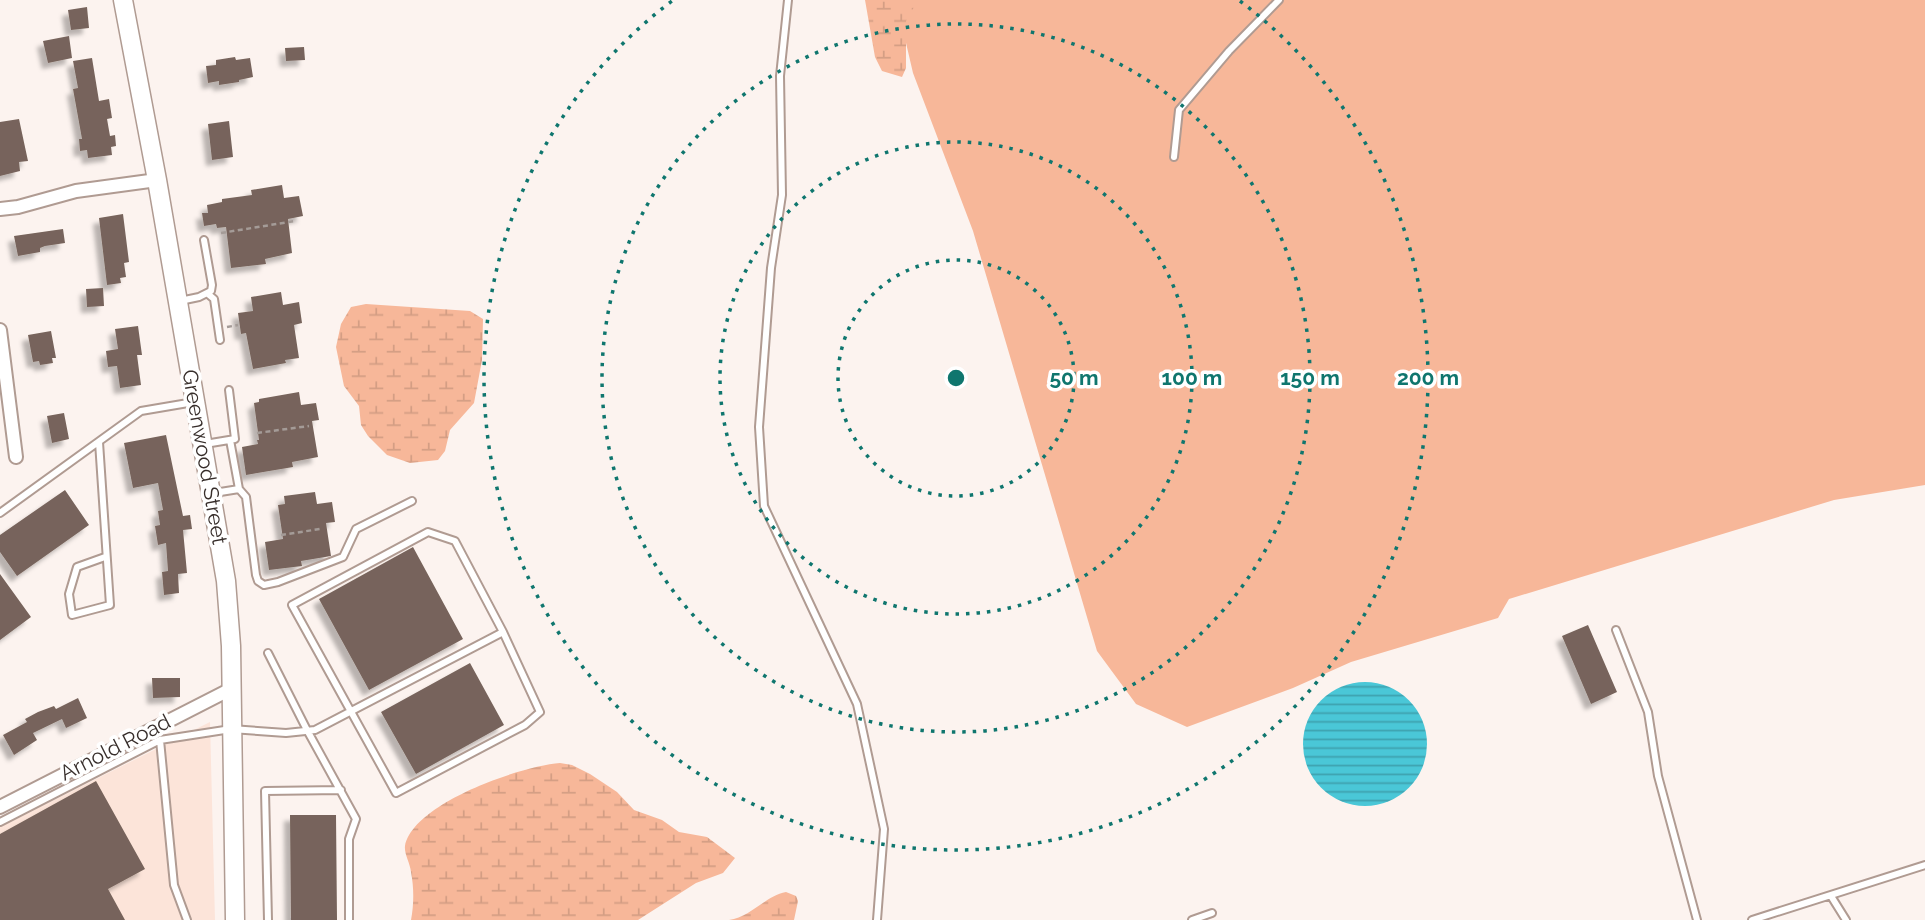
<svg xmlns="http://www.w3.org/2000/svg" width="1925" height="920" viewBox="0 0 1925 920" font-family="Raleway,sans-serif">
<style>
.built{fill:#fce4d9}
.grass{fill:#f7b799}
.wetland{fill:url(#wetland-marsh)}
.water{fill:url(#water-rules)}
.building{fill:#77645b;filter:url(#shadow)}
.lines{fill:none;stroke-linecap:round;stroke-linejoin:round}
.service-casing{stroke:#b09b92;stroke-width:10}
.minor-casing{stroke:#b09b92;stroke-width:16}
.secondary-casing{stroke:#b09b92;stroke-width:21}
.path{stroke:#a49b97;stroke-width:2.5;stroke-dasharray:5 3.5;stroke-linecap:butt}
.service{stroke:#fff;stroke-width:6}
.minor{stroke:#fff;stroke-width:12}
.secondary{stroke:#fff;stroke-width:18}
.ring{fill:none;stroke:#0f766e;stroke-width:3.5;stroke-dasharray:3.5 7}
.labels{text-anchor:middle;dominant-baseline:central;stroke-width:7;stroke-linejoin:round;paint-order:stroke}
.street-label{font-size:21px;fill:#372e2b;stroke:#fff}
.centre{fill:#0f766e;stroke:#fff;stroke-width:3.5}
.ring-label{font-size:21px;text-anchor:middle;font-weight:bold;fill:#0f766e;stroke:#fff;stroke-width:7;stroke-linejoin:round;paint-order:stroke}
</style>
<defs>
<pattern id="wetland-marsh" width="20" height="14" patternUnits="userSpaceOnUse" patternTransform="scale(1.75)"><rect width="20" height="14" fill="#f7b799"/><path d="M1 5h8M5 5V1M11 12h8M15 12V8" fill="none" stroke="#d49e84"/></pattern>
<pattern id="water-rules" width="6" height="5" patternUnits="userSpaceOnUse" patternTransform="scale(1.75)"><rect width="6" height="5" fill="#4ac7d7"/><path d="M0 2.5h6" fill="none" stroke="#3ea2af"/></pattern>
<filter id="shadow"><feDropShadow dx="-6" dy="6" stdDeviation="2" flood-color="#0004"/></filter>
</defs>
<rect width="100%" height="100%" fill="#fcf3ef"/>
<path class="built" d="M210,722L215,920H0V827Z"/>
<path class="grass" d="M907,0H1925V485L1834,500L1509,599L1498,618L1351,662L1293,688L1187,727L1136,704L1097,651L973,231L913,73L900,17Z"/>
<path class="wetland" d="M865,0H918L906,21V68L902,77L882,71L875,57Z
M366,304L470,311L483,319L482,360L474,403L450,430L445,451L438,460L410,463L387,455L368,436L361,425L359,406L344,386L336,347L341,324L351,307Z
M560,763L572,765L590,774L617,792L634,810L662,820L679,832L707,837L735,858L723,873L696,883L638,920H411C414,904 414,888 411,872C410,863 404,854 405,846C413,803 521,766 560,763Z
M786,892L796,896L798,901L794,920H729C751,917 765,896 786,892Z"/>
<path class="water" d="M1303 744a62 62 0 1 1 124 0a62 62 0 1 1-124 0Z"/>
<path class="building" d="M87,7L89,28L71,30L68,10Z
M69,36L72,58L48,63L43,41Z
M304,47L305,60L286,61L285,48Z
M235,57L236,60L250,58L253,77L239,80V82L219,85V81L208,83L206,66L216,65V60Z
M92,58L99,101L109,99L112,118L107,119L110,136L115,135L116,146L111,147L112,155L88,158L87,150L80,151L79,139H82L73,89L78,88L73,61Z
M19,119L28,161L19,162L20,171L0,176V122Z
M229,121L233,157L212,160L208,124Z
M282,185L284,198L299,196L303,216L288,219L292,253L265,259L266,264L231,268L226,227L217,228L216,224L204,226L202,213H208L207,205L222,202V199L252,195L251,190Z
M123,214L129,262L124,263L126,277L120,278L121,283L107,285L99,218Z
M63,229L65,243L45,246L40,248V252L18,256L14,236Z
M103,288L104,306L87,307L86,289Z
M281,292L283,305L299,302L302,323L294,325L299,358L285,360L286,363L253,369L246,333L241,334L238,313L253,311L251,297Z
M138,326L142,355H137L141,385L120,388L117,366L108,367L106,351L118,349L115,329Z
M51,331L56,358H52L53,363L40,365L39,361L33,362L28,335Z
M299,392L301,405L316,403L319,420L312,421L318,457L292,462L293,467L246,475L242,447L258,444L257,440H259L254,403L259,402V399Z
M64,413L69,439L52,443L47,416Z
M166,435L183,516L190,515L192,529L183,530L187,573L178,574L179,593L164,595L162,572L168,571L166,543L158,545L155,526L160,525L158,511L163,510L158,483L133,488L124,443Z
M65,490L89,525L17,576L0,552V535Z
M315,492L317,504L332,502L335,522L326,523L331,556L301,561L302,566L269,570L265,542L283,539L278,505L285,504L284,496Z
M413,547L463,639L369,690L319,599Z
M0,574L31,617L0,640Z
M1588,625L1617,692L1591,704L1562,636Z
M470,663L504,725L416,774L381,712Z
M152,678H180V697L153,698Z
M78,698L87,718L66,728L62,719L33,733L37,740L14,755L3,735L27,722L25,719L38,712L54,706L56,709Z
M96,781L145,869L108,889L125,920H0V834Z
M290,815H336L337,920H291Z"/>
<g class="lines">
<g class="service-casing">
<path id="service" d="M788,0L780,76L782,195L771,268L759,427L764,506L857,704L884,829L877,920
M1174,157L1179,110L1229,51L1279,0
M208,294L214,299L220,340
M180,301L199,297L211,291L212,285L204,240
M99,442L110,605L72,615L69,594L77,567L105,557
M205,444L235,439L229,390
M239,489L246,497L256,575L258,581L264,585L278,582L343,557L356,529L412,501
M214,493L239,489L230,440
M0,513L141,411L194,402
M1616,630L1648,712L1658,776L1697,920
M268,653L307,730L356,819L349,839V920
M0,822L160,740
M1831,896L1846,920
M187,920L174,885L160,740L231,729L286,733L315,730L503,632L540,712L525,725L396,793L292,605L428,532L455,541L503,632
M268,920L265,791L341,790
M1192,920L1212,913
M1752,920L1925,865"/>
</g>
<g class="minor-casing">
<path id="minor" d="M0,209L18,207L76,191L157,180
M0,330L16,457
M0,807L231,689"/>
</g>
<g class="secondary-casing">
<path id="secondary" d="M123,0L157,180L226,581L231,646L235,920"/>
</g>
<path class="path" d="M221,233L295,221
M227,327L238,325
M257,433L309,426
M281,535L320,529"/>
<use href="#service" class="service"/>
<use href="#minor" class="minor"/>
<use href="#secondary" class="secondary"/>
</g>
<g class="ring">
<circle cx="956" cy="378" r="118"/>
<circle cx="956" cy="378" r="236"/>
<circle cx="956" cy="378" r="354"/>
<path d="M1240 1A472 472 0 1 1 672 1"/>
</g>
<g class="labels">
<g class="street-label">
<text transform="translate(205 457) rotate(80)">Greenwood Street</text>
<text transform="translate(115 747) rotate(-27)">Arnold Road</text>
</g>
</g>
<circle cx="956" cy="378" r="10" class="centre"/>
<g class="ring-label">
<text x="1074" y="385">50 m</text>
<text x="1192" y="385">100 m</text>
<text x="1310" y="385">150 m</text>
<text x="1428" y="385">200 m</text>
</g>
</svg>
